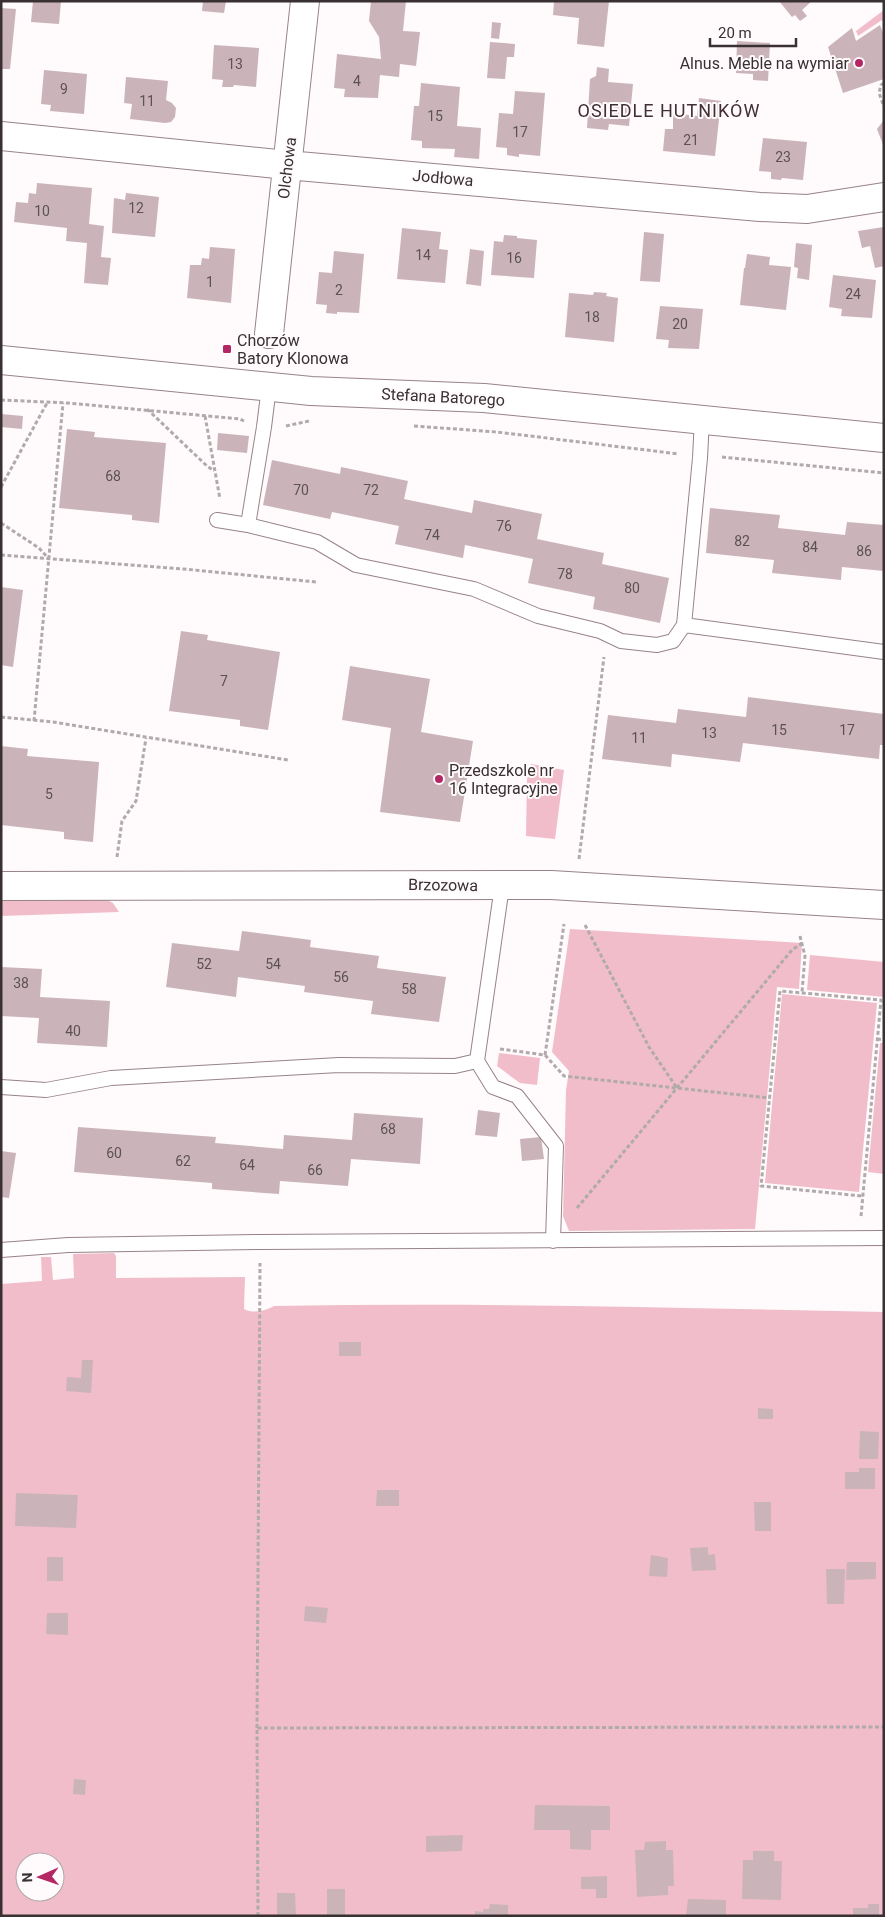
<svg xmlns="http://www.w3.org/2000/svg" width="885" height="1917" viewBox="0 0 885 1917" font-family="Roboto,sans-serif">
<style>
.green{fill:#f1bdcb;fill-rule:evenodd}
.building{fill:#cab4ba}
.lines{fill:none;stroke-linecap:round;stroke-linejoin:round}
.lane-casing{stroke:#978388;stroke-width:16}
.street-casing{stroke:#978388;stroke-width:30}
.secondary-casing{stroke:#978388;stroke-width:30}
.path{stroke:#b1aaac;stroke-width:3;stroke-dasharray:4 2.5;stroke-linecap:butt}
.lane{stroke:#fff;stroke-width:14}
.street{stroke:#fff;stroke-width:28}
.secondary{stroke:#fff;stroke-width:28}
.poi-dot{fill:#b32864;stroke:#fffafb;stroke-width:2}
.labels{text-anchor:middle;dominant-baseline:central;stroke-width:4;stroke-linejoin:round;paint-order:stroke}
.number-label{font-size:14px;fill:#5c5154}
.poi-label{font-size:16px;fill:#383032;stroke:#fffafb;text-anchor:start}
.street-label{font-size:16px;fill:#383032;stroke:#fffafb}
.neighbourhood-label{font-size:18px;letter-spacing:1px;fill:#402f34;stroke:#fffafb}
</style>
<rect width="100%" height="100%" fill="#fffafb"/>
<path class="green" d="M884,10V24L882,20L858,36L856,31Z
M531,764L564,770L555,839L526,836L527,779Z
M1,899H105L113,903L119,912L1,916Z
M570,929L802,943L799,989L777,987L755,1229L569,1231L563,1216L566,1090L569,1071L552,1052Z
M810,955L884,962V997L807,990Z
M782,994L877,1003L859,1192L765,1183Z
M880,1043H884V1174L868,1172Z
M499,1053L540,1058L537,1085L520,1083L497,1066Z
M114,1253L116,1256V1278L245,1277L244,1309C253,1314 265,1311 274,1306C477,1302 681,1308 884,1312V1916H1V1284L42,1281L41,1257H51L53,1280L74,1278L73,1254ZM25,1862H55V1892H25Z"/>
<path class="building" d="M33,1H61L59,24L31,22Z
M203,1H226L224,13L202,11Z
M371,1H406L403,31L420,32L416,66L400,64L399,77L380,75L378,98L344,97L345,89L334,88L337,54L381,59L379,37L369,21Z
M554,1H609L604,47L577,44L579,18L553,15Z
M779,1H812L802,10L807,16L800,21L795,15L792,17Z
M1,8L16,9L10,69H1Z
M492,22L501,23L499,39L491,38Z
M880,25L884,35V79L843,93L828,47L852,28L856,41Z
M737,41L770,43L768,81L753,80V74L736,73Z
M490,42L515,44L514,57H507L505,79L487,78Z
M214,45L259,48L256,87L234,85L233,87H222L223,80L212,79Z
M597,67L609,69L608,82L633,84L629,126L609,124L608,130L587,128L590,79L596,76Z
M44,70L87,74L84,114L50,111L51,105L41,104Z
M126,77L168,81L166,100L172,103L176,108L175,117L171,122L165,123L130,119L132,104L124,103Z
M421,83L460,87L457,126L481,128L479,159L454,157L455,149L422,148V141L411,140L414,106H419Z
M515,91L545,93L540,156L519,154V157L507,155V148L496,147L499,113L513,114Z
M699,98L721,101L715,156L663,151L665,129H673V113L697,116Z
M884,120V147L877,129Z
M763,138L807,142L803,180L782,178L781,180L771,179V172L759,171Z
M37,183L92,188L89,224L104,226L101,257L111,258L108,285L84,283L87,243L66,241L67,228L14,222L16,202L28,203L29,193L36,194Z
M126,193L159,197L155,237L112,233L114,198L125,200Z
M884,227V266L875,268L870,246L862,248L858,231Z
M402,228L441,232L439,249L448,250L445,283L397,279Z
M644,232L664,234L660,282L640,281Z
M504,235L517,236V238L537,240L534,278L491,275L494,241L503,242Z
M796,243L812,245L809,280L797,278L798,268L794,267Z
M210,247L235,249L231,303L187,298L190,265H201L202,258L209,259Z
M470,249L484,251L481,286L466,284Z
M334,251L364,254L359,313L337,312V314L326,313L327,305L316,304L319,272L332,273Z
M747,254L770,257L769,265L791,267L786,310L740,305L744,268H745Z
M833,275L876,280L872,318L841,316L842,309L829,307Z
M594,292L607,293L606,296L618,298L614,342L565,337L569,293L593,295Z
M660,306L703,309L699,349L668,348L669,340L656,339Z
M1,414L23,416L22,429L1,427Z
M67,429L95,432L94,437L166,443L159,523L132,520V515L59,508Z
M218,433L249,436L247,453L217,450Z
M272,460L340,474L341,467L408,481L404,499L472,513L474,500L542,514L537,539L604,553L602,564L669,578L660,623L593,609L595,597L528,583L533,559L465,545L463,558L395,544L399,526L332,512L330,519L263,505Z
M710,508L780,515L778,528L845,535L847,522L884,525V571L842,567L841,580L772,573L774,560L706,553Z
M1,587L23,590L13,667L1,665Z
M181,631L208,635L207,640L280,652L268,730L240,726V720L169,711Z
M350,666L430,679L421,732L473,741L460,822L380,812L391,728L342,720Z
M748,697L884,714V745H880L879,759L743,743L740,762L672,754L671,767L602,759L608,715L676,723L678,709L746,717Z
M1,746L28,749L27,756L99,762L93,842L64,839V832L1,825Z
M242,931L311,940L310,947L379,956L377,968L446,977L439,1022L371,1014L373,1001L304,992L305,986L238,977L236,997L166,987L172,943L239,951Z
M1,967L42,969L40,997L110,1001L107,1047L37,1043L39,1018L1,1016Z
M478,1110L500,1113L497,1137L475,1135Z
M354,1113L423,1118L420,1164L351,1159L348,1186L280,1181L279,1194L212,1189V1183L74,1172L78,1127L216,1137L215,1143L283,1149L284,1135L352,1140Z
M541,1137L544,1159L522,1161L520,1139Z
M1,1151L16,1153L9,1198L1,1197Z
M339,1342H361V1356H339Z
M82,1360H93L91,1393L66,1391L67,1377L81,1378Z
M758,1408L773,1409V1419H758Z
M860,1431L879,1432L878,1459H859Z
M859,1468H875V1489H845V1472H859Z
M377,1490H399V1506H376Z
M16,1493L78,1495L76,1528L15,1526Z
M754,1502H771V1531H755Z
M708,1547V1555L715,1554L716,1570L692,1571L690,1548Z
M651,1555L668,1558L667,1577L649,1576Z
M47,1557H63V1581H47Z
M847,1562H876V1579L846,1580Z
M826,1569H845L844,1604H827Z
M305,1606L328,1608L326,1623L304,1621Z
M47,1613H68V1635L46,1634Z
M74,1779L86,1780L85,1795L73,1794Z
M535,1805L610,1806V1830H591V1850L570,1849V1830H534Z
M463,1835L462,1851L426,1852V1836Z
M666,1841V1850H673L674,1886H668V1895L637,1897L635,1850H644L645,1842Z
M753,1851H774V1861H782L781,1900L742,1899L743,1860H753Z
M55,1863H61L60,1876L55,1875Z
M607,1876V1898H596V1889H581V1877Z
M327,1889H345V1916H327Z
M277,1893H295L296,1916H277Z
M688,1899L726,1900V1916H686Z
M490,1904L508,1905V1916H475V1911L483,1912V1909H489Z
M868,1904H879V1916H853V1908H868Z"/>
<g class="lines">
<g class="lane-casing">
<path id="lane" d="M217,520L248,525L317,542L356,565L474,589L538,616L600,631L621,641L657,645L673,641L684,625L884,652
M248,525L264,427L269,387
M684,625L700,458L702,419
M477,1061L493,1087L517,1096L556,1146L553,1241
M1,1087L46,1090L111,1078L339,1065L455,1066L477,1061L502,886
M1,1250L68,1245L261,1242L884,1238"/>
</g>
<g class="street-casing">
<path id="street" d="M1,136L287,165L760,207L807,209L884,197
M269,334L305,1
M1,886L551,885L884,905"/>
</g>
<g class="secondary-casing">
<path id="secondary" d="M1,360L311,391L484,398L884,438"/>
</g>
<path class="path" d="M884,83L881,85L879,93L884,107
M1,400L68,403L240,419L244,421
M147,409L207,466L214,471
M205,416L220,499
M286,426L309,421
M414,426L497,432L679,454
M722,457L884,473
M1,487L47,403
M1,523L39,548L48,558
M1,555L184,569L316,582
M1,717L53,722L288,760
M34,721L63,403
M117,857L122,821L136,801L146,738
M579,859L604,657
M585,925L649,1047L677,1088
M800,936L805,956L802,992
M877,1039L884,1040
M500,1049L545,1055L564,1076L770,1098
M545,1055L564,924
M577,1208L792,950L802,943
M861,1216L881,1000L780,991L761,1186L862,1196
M257,1728L260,1263
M258,1916L257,1728L884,1727"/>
<use href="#lane" class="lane"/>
<use href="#street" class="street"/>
<use href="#secondary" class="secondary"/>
</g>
<g class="poi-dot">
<circle cx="859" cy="63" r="5"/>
<rect x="222" y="344" width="10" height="10" rx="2.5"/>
<circle cx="439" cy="779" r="5"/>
</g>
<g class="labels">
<g class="number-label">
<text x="235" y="64">13</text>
<text x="357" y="81">4</text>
<text x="64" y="89">9</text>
<text x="147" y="101">11</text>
<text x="435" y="116">15</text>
<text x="520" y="132">17</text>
<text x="691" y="140">21</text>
<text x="783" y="157">23</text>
<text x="136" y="208">12</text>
<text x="42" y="211">10</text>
<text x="423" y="255">14</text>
<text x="514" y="258">16</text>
<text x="210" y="282">1</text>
<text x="339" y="290">2</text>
<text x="853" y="294">24</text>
<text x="592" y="317">18</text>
<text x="680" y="324">20</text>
<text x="113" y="476">68</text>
<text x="301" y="490">70</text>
<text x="371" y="490">72</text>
<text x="504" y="526">76</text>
<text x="432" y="535">74</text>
<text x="742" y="541">82</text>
<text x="810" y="547">84</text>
<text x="864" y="551">86</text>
<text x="565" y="574">78</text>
<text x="632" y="588">80</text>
<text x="224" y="681">7</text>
<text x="779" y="730">15</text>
<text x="847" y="730">17</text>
<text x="709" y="733">13</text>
<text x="639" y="738">11</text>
<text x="49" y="794">5</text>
<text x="204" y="964">52</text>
<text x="273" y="964">54</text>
<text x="341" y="977">56</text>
<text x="21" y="983">38</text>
<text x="409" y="989">58</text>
<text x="73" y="1031">40</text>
<text x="388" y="1129">68</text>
<text x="114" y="1153">60</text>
<text x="183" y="1161">62</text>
<text x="247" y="1165">64</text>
<text x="315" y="1170">66</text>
</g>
<g class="poi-label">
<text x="849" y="63" text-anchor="end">Alnus. Meble na wymiar</text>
<text x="237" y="340">Chorzów<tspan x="237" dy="18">Batory Klonowa</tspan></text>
<text x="449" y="770">Przedszkole nr<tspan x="449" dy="18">16 Integracyjne</tspan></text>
</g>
<g class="street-label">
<text transform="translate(287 168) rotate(-83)">Olchowa</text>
<text transform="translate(443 178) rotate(5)">Jodłowa</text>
<text transform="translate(443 397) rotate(3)">Stefana Batorego</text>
<text transform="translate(443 885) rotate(1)">Brzozowa</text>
</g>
<g class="neighbourhood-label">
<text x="669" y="110">OSIEDLE HUTNIKÓW</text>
</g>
</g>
<rect width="885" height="1917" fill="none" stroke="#383032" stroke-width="5"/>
<g transform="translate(40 1877) rotate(268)"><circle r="24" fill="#fffafb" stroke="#afa9ab"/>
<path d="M0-4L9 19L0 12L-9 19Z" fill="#b32864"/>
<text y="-8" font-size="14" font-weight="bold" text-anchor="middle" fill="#383032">N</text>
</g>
<path d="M710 38v8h86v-8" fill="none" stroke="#383032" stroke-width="2.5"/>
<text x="718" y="38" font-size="15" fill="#383032" stroke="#fffafb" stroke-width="4" paint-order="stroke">20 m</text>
</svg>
